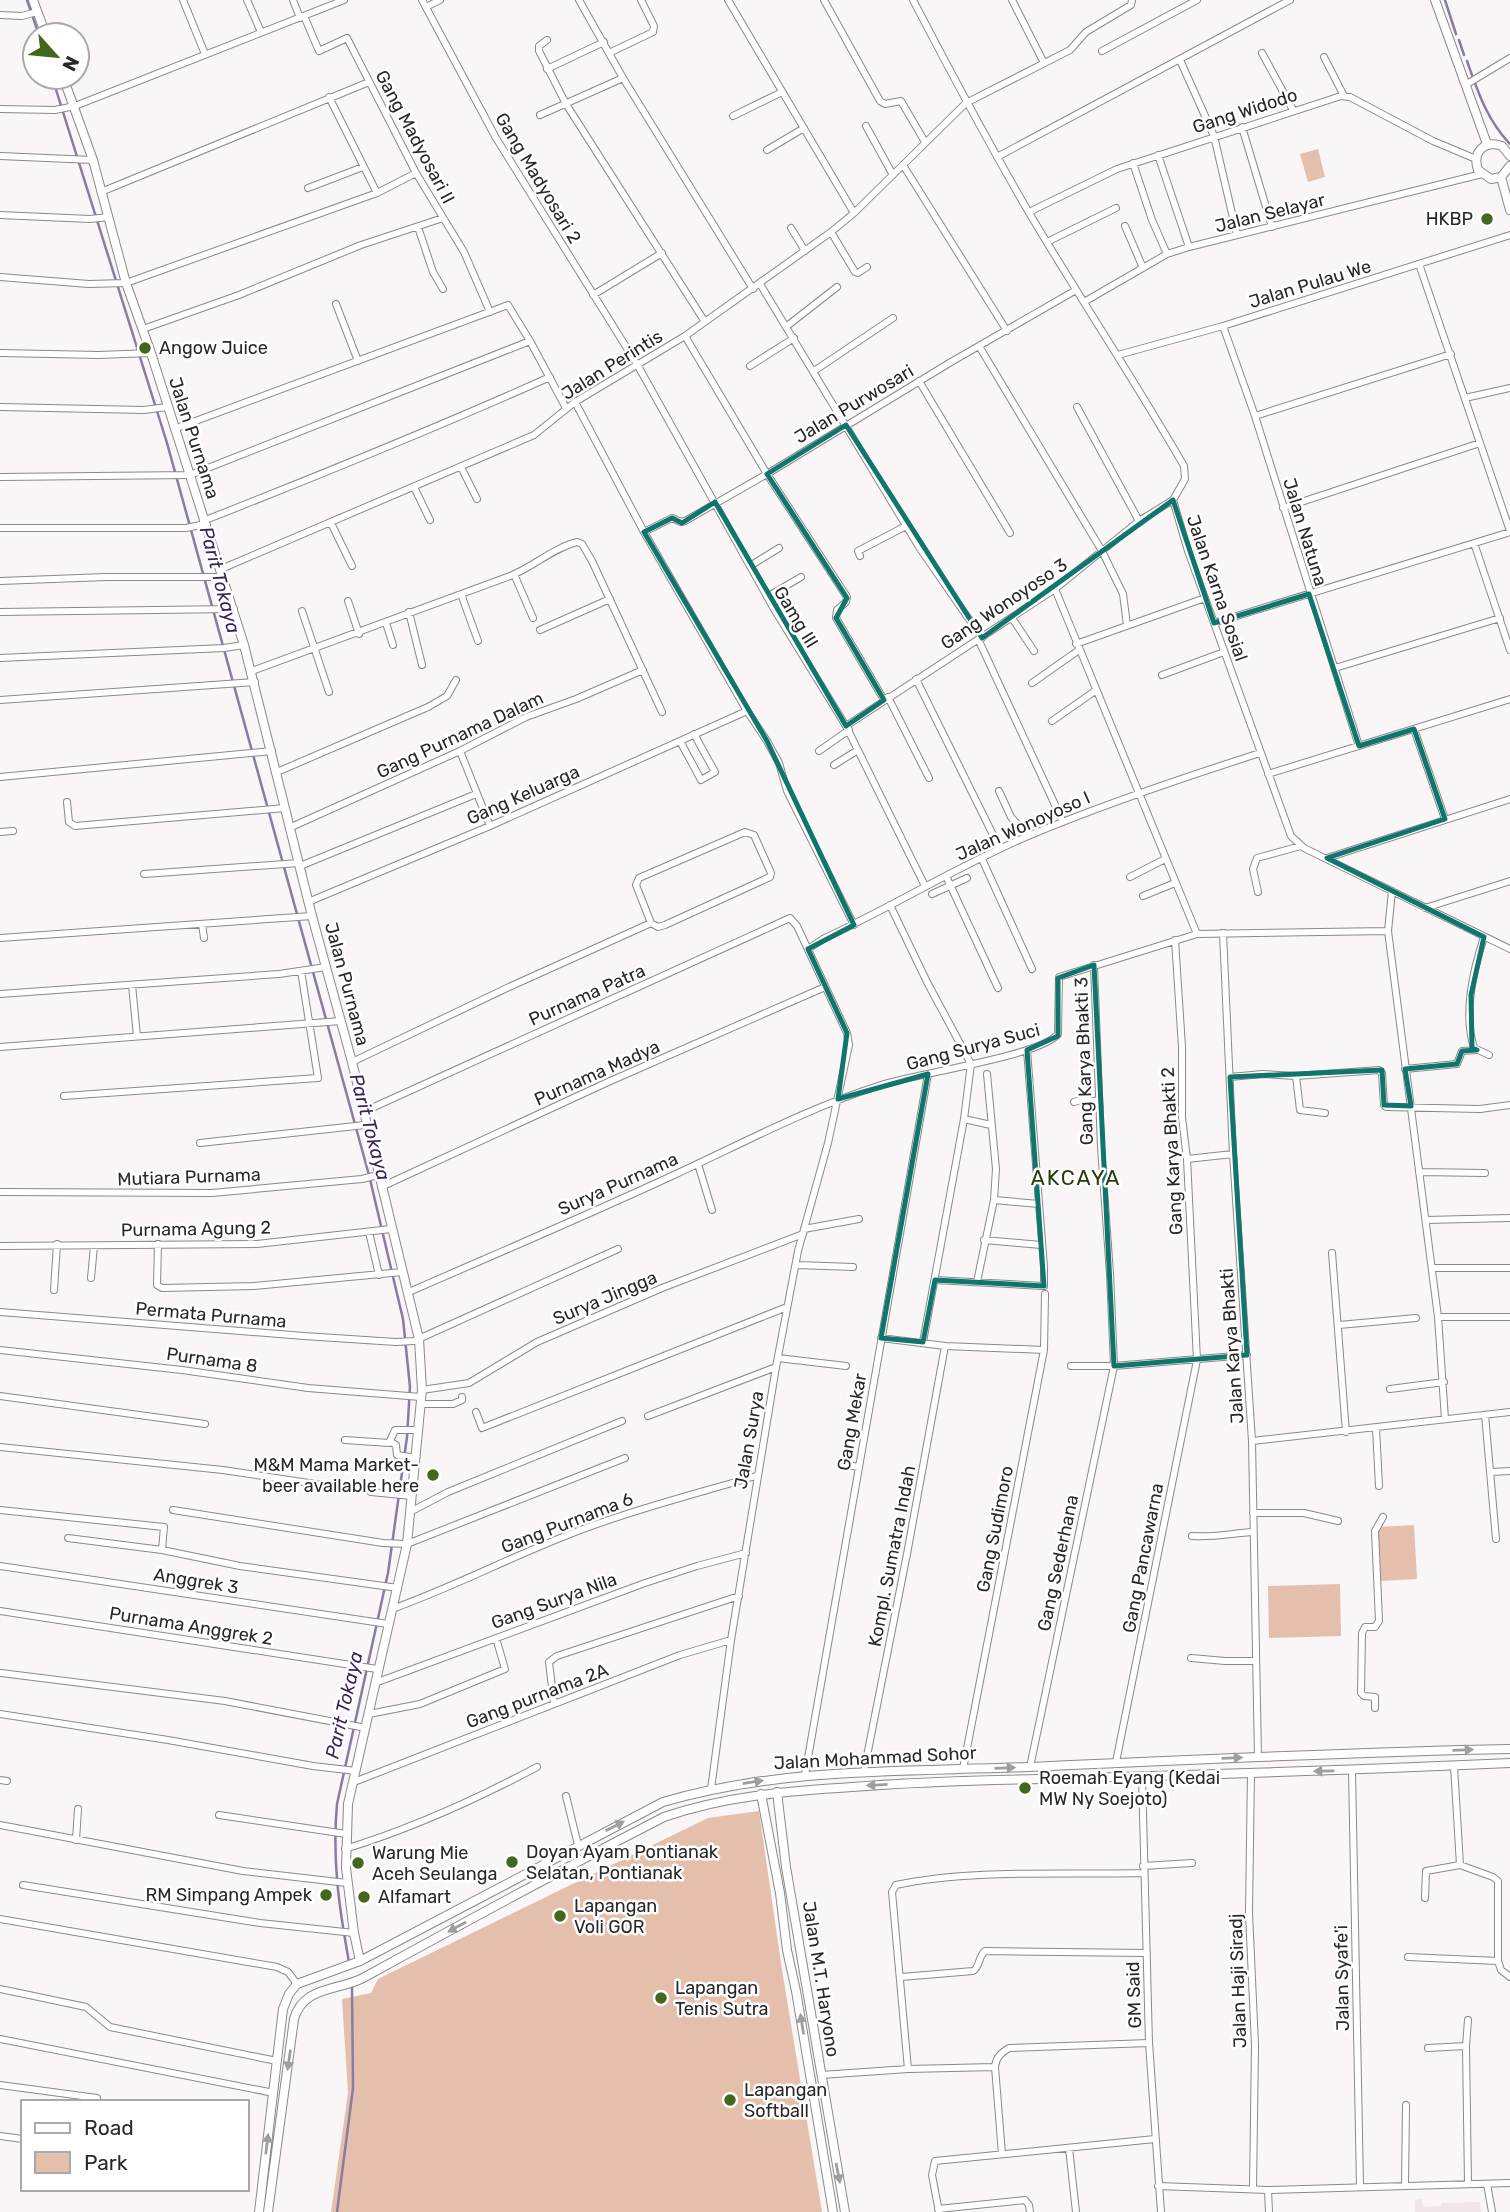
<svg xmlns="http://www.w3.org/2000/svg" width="1510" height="2212" viewBox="0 0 1510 2212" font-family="Rubik,sans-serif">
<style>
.built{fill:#f2e5e9}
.green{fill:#e4c0ac}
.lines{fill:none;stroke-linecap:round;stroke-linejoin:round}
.stream{stroke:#897ca0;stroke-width:2.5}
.minor-tunnel{stroke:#d0cccd;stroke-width:6;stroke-dasharray:6 3;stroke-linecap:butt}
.minor-casing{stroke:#8c8889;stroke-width:8}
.tertiary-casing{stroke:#8c8889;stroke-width:10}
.minor{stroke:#fff;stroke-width:6}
.tertiary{stroke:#fff;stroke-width:8}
.oneway{fill:#9f9e9e}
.marked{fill:none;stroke:#0f766e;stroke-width:5;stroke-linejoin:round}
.poi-dot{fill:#44661d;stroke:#fff;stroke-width:2.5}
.labels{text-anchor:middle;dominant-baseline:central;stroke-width:5;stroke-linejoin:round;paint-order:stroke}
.street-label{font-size:18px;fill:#292728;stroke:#fff}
.poi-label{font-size:18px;fill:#292728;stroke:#fff;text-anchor:start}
.water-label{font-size:19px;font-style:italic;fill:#3a1f5c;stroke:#fff}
.quarter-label{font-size:21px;letter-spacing:2px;fill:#263d09;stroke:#fff}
</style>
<rect width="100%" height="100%" fill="#faf5f6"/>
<path class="built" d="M1422,2199L1423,2207L1441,2206L1442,2203L1480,2202L1481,2212H1415V2200Z"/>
<path class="green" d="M1318,149L1325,177L1308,182L1300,154Z
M1414,1525L1417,1579L1381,1581L1378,1527Z
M1340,1584L1341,1636L1269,1638L1268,1586Z
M759,1811L782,1970L822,2212H331L348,2093L342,1999L371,1993L378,1979L708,1818Z"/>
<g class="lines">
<path class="stream" d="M27,0L39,35
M1445,0L1456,34
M1459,40L1464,55
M1467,61C1478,92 1487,120 1510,144
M52,77L167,443L369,1175L403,1319L410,1387L407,1437L388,1573L337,1804C332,1860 339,1907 349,1962
M337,2212L353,2088L352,1986"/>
<path class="minor-tunnel" d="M349,1489L371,1492"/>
<g class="minor-casing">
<path id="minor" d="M183,0L205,54
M247,0L261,32
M293,0L300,18
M422,0L496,138L638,366L774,609L846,726L925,886
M579,0L623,78L753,289
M728,0L854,213
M824,0L880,101L885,104L901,101L925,142
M1012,0L1044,63
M426,7L440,0
M0,15L22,16L37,12
M304,16L319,51L347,38L416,173L464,252L490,312
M547,40L539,46V51L566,104L705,322
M1102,51L1197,0
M609,53L653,32L654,26L641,0
M1262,53L1293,110
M1324,57L1344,96
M1180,60L1214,136L1237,235
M547,69L604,42
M1467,84L1510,58
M329,97L377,193
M0,109L55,110L75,106L344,0
M540,115L623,78
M733,116L782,92
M866,126L893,175
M1242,127L1272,227
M767,150L804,128
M1158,155L1189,247
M0,156L93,160
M997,157L1290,0
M1133,163L1152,220L1167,254
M903,165L1007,331
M308,188L363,167
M101,192L369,82
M1029,212L1117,169L1341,96L1350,97L1433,141L1476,159
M0,215L90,219L109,217
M1125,226L1143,268
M418,227L433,272L443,289
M791,228L805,251
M831,232L855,272L858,273L867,267
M1047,242L1116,208
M1419,264L1510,531
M0,277L89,284L126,283L377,193L416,173
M760,284L919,547L982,638
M593,295L662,253
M1084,302L1167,254L1189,247L1482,174
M336,304L358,361
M787,326L837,287
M1223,326L1255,416L1359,746
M143,329L239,295L361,245L443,218
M685,336L767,474L847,597L846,602L837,610L836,618L884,700
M979,346L1102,551L1123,594L1127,625
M0,353L99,355L151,353
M1118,355L1223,326L1510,235
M750,366L794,338
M814,371L893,318
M919,381L1010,533
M1465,398L1510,388
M575,402L644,532L747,711L767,741L779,763L787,791L854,925
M0,407L144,410L167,407
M1077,407L1139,521
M1255,416L1451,354
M174,429L508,305L530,341L566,408
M461,467L477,499
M0,477L190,475L530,341
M414,487L430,520
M1173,500L1188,551L1291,836L1304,848L1510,949
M1283,508L1480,443
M203,521C320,475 436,428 550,377
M331,523L352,566
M0,528H186L205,524
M644,532L672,518L681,522L685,521L767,474L951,362L1076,290
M1474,543L1510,650
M860,556L858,551L906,526
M750,566L779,548
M221,569L534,435L575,402L685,336L831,232L854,213L966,103L1070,50L1086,32L1131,5L1132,0
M514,574L533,618
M0,581L106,577H224
M1055,589L1197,934
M461,594L478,641
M767,597L801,577
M348,601L359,634
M302,611L329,692
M0,612L234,609
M409,612L422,665
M1012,618L1034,651
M386,623L393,645
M1214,623L1510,532
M540,630L610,599
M979,641L1063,822
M1076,644L1205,598
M0,658L224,648L244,645
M1335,668L1500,618
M252,671C338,640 424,608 510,576C533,567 553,548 577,542L582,544L592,561L662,712
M1162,675L1224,652
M916,679L1000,849
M1032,683L1079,650
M888,697L929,778
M0,700L255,682
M1052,721L1095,691
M846,726L1055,589L1139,521L1173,500L1185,479L1184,466C1134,379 1079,297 1028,211C988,142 950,71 913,0
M1414,729L1445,819
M680,741L701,780L715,772L694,734
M460,751L490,826
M819,751L849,730
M834,765L858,750
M277,772L428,707L447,696L456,680
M1268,774L1510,699
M0,777L272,751
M999,791L1011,817L1028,836
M67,802L69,822L75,826L285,808
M289,828L460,751L526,717L576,699L643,670
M0,832L13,831
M1327,858L1510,799
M982,859L1032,969
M300,866L476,794
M144,874L299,863
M946,876L998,988
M1130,877L1165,859
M1392,891L1388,931L1438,1317L1445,1419
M1258,892L1253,869L1257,858L1301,846
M932,894L967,878
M1143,896L1175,883
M308,902L490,826L747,711
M890,905L927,982L971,1064L964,1119L923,1342
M1425,908L1510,881
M202,924L204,938
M1223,933L1233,1154L1252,1441L1258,1757
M1484,937C1473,971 1463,1013 1474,1048L1489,1055
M0,938L312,916
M808,949L823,939C892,907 958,866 1028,836C1104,804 1182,778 1260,753
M132,985L137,1036
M0,994L279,974L326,967
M0,1047L341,1021
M352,1062L509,987L651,923L658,927L665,925L770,877L771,873L754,835L745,832L639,878L636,885L651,923
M1405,1069L1457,1064L1462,1051L1477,1050
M1296,1076L1379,1070L1382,1073L1384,1105L1386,1107L1480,1109L1510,1105
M1230,1077L1263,1074L1296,1076L1300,1110L1325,1113
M64,1096L318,1078L301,971
M1074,1102L1088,1098L1089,1102L1099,1100
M363,1112L790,918L797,926L847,1033L849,1045L828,1143L798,1251L776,1367L731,1640L711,1789
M964,1119L991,1125
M200,1143L365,1125
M1187,1159L1233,1154
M698,1164L712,1210
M1419,1172L1485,1173
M381,1187L608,1082L825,987
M0,1192L212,1193L362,1179L378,1175
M994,1200L1039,1204
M1426,1220L1510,1218
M804,1229L859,1219
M369,1232L379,1275
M984,1240L1041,1245
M158,1244L157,1285L162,1288L254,1286L402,1272
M0,1246L257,1244L391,1229
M1332,1253L1346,1432
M797,1265L853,1267
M1432,1268H1510
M91,1278L94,1246
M935,1280L1044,1286V1267L1027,1050
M977,1282L994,1200L996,1169L987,1074
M54,1290L57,1244
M409,1292C498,1253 588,1215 676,1174C743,1143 810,1107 881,1085C914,1074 1041,1056 1058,1034L1059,977L1197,934L1388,931
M0,1312L304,1336L396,1342L414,1341L618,1249
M1438,1317H1510
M1339,1325L1416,1318
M881,1338L945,1346L1044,1350
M0,1350L182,1370L308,1388L421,1397
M778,1358L846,1366
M1071,1366H1114L1247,1355
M1390,1389L1444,1382
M422,1390L469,1383L537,1342L662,1288L803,1234
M0,1396L205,1424
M421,1404H453L462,1400V1397
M476,1412L482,1428L787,1307
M1485,1415L1496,1539
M648,1416L776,1367
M1376,1428L1379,1486
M345,1440L389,1443L395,1430H418
M1252,1441L1510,1412
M391,1442L396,1445L397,1455L416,1458
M0,1447L223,1470L349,1489
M841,1464L859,1467
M1491,1472L1510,1471
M371,1492L412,1496
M0,1510L164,1527L162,1550
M173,1510L383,1543L407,1544L625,1458
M410,1512L448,1492L622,1421
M1253,1513H1304L1338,1521
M1192,1536C1212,1538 1233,1533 1253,1532
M68,1538L162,1550L240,1566L398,1588
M0,1566L388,1624
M392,1609C459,1585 520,1552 586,1528C642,1507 699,1493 756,1476
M0,1611L377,1669
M1191,1658L1225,1661H1255
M1,1673L225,1701L366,1728
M375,1683L645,1583L697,1566L746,1553
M554,1704L549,1662L557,1656L739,1596
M1375,1708V1697L1364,1696L1361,1693L1362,1633L1365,1627H1375L1379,1621L1375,1531L1383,1517
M0,1714L168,1740L313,1766L356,1771
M369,1714L420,1704L505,1669L496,1638
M1116,1762L1197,1360L1187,1159L1182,1117V1047L1175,940
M1454,1766L1460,1865L1493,1877L1498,1881V1961L1501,1970L1510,1977
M1030,1767L1114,1366L1110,1274L1101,1147L1094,965
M963,1769L1044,1350L1045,1294
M1352,1770L1360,2186
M864,1771L907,1554L945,1346
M1251,1772L1249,1913L1255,2045L1253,2188
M805,1775L928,1074
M1142,1776L1149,2043L1161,2212
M0,1780L7,1781
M354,1782L680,1655L731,1640
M566,1796L578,1845
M219,1815L346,1834
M0,1825L243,1871L347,1883
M76,1840L78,1809
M345,1849C413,1828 475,1800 537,1767
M1143,1866L1192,1863
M23,1885L260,1923L354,1933
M1425,1898L1426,1871L1460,1865
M0,1919L277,1967L288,1972L297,1984
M1408,1957L1498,1961
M901,1977L973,1971C980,1967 978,1957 985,1951L1147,1953
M0,1989L86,2007L110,2027L277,2061
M0,2039L274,2093
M1466,2046L1468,2020
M1428,2048L1466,2046L1468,2184
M908,2069L892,1892L896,1885C971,1869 1065,1875 1143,1873
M821,2075L908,2069L995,2067
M0,2085L97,2098
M0,2136L23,2139
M1069,2148L1076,2212
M1002,2154L995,2067C996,2057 1001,2053 1009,2048L1149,2043
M1487,2184L1492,2212
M1405,2185L1406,2105
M1158,2186L1268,2190L1510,2183
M1268,2190L1269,2212
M938,2209L1025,2200L1029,2205L1030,2212
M939,2212L932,2175L935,2161L1155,2139"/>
</g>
<g class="tertiary-casing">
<path id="tertiary" d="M33,0L46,35
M1435,0L1487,144
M63,77L93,160L126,283L151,353L244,645L312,916L352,1062L419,1339L422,1390L407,1544L348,1804L346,1868L354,1933L360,1961
M1510,156L1502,146C1484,140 1472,152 1478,170L1491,179L1501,177L1510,166
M1501,177L1510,210
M777,1792L786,1867L845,2212
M761,1794L780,1893L787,1950L796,1991L833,2212
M259,2212L283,2009L289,1994L297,1984L360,1961L663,1802C782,1767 904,1772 1027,1767C1188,1760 1349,1752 1510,1749
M268,2212L294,2019C303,1986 338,1991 363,1978C463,1923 563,1869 664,1817C725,1796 788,1791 852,1787C916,1782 979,1780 1043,1779C1199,1775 1354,1770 1510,1763"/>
</g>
<use href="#minor" class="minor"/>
<use href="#tertiary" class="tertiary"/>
</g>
<defs><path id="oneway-solid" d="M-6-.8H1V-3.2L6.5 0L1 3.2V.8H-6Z" transform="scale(1.75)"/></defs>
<g class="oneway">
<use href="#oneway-solid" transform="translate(1463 1750) rotate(-2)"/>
<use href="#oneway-solid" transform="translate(1232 1758) rotate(-2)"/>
<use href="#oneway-solid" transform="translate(1005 1768) rotate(-2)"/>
<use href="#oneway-solid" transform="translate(1324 1771) rotate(179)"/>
<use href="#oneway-solid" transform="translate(753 1782) rotate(-9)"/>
<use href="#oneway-solid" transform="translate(877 1785) rotate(177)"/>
<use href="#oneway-solid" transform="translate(615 1826) rotate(-27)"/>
<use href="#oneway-solid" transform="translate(457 1927) rotate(151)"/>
<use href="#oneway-solid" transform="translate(802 2024) rotate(-99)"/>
<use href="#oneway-solid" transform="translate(289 2060) rotate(98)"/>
<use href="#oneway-solid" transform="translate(267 2144) rotate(-83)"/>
<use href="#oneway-solid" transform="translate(838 2173) rotate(79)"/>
</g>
<path class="marked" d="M846,425L982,638L1173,500L1214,623L1309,594L1359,746L1414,729L1445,819L1327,858L1484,937L1471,995L1472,1048L1477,1050L1462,1051L1457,1064L1405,1069L1411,1106L1384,1105L1382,1070L1230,1077L1247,1355L1114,1366L1094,965L1058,978V1036L1027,1050L1044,1286L935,1280L923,1342L881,1338L928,1074L838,1099L847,1033L808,949L854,925L767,741L644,532L672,518L682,523L715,502L846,726L884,700L836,618L847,598L767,474Z"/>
<g class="poi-dot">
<circle cx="1487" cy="219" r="7"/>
<circle cx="145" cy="348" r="7"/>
<circle cx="433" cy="1475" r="7"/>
<circle cx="1025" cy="1788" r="7"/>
<circle cx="512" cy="1862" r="7"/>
<circle cx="358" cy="1863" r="7"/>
<circle cx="326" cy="1895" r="7"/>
<circle cx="364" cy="1897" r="7"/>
<circle cx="560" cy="1916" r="7"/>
<circle cx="661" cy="1998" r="7"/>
<circle cx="730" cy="2100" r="7"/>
</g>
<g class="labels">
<g class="street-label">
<text transform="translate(1245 111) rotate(-18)">Gang Widodo</text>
<text transform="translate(415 137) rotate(62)">Gang Madyosari II</text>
<text transform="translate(538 178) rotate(59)">Gang Madyosari 2</text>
<text transform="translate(1270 213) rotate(-14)">Jalan Selayar</text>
<text transform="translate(1310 284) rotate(-17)">Jalan Pulau We</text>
<text transform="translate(612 365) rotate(-32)">Jalan Perintis</text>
<text transform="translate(854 404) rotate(-31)">Jalan Purwosari</text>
<text transform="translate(194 438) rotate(72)">Jalan Purnama</text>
<text transform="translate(1305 532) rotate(73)">Jalan Natuna</text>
<text transform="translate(1217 588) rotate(71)">Jalan Karna Sosial</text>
<text transform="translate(1004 604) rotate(-34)">Gang Wonoyoso 3</text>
<text transform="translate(796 617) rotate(59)">Gamg III</text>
<text transform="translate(460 735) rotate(-25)">Gang Purnama Dalam</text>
<text transform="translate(523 795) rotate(-24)">Gang Keluarga</text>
<text transform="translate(1023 826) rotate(-24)">Jalan Wonoyoso I</text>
<text transform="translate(347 984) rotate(75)">Jalan Purnama</text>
<text transform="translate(587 995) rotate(-24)">Purnama Patra</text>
<text transform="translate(973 1047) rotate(-15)">Gang Surya Suci</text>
<text transform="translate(1084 1061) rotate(-92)">Gang Karya Bhakti 3</text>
<text transform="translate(597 1073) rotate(-24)">Purnama Madya</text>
<text transform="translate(1172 1151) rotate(-93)">Gang Karya Bhakti 2</text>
<text transform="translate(189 1177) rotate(-2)">Mutiara Purnama</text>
<text transform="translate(618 1184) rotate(-24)">Surya Purnama</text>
<text transform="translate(196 1229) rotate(-1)">Purnama Agung 2</text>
<text transform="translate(605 1298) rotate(-23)">Surya Jingga</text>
<text transform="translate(211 1315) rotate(5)">Permata Purnama</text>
<text transform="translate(1232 1346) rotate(-94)">Jalan Karya Bhakti</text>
<text transform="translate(212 1360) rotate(8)">Purnama 8</text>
<text transform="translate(852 1422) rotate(-80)">Gang Mekar</text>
<text transform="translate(749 1440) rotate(-80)">Jalan Surya</text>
<text transform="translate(567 1523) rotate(-21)">Gang Purnama 6</text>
<text transform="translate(995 1529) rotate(-79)">Gang Sudimoro</text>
<text transform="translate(892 1556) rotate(-79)">Kompl. Sumatra Indah</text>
<text transform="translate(1143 1558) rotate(-79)">Gang Pancawarna</text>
<text transform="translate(1058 1563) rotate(-78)">Gang Sederhana</text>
<text transform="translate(196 1581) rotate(9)">Anggrek 3</text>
<text transform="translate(554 1601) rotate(-20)">Gang Surya Nila</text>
<text transform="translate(191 1626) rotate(9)">Purnama Anggrek 2</text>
<text transform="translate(537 1696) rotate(-21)">Gang purnama 2A</text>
<text transform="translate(875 1758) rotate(-3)">Jalan Mohammad Sohor</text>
<text transform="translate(1342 1978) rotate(-91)">Jalan Syafe'i</text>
<text transform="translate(821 1979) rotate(81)">Jalan M.T. Haryono</text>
<text transform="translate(1238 1981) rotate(-92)">Jalan Haji Siradj</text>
<text transform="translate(1134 1995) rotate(-92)">GM Said</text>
</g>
<g class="poi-label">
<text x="1473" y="219" text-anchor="end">HKBP</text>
<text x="159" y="348">Angow Juice</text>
<text x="419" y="1465" text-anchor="end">M&amp;M Mama Market-<tspan x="419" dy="21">beer available here</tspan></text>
<text x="1039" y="1778">Roemah Eyang (Kedai<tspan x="1039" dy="21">MW Ny Soejoto)</tspan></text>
<text x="526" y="1852">Doyan Ayam Pontianak<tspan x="526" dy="21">Selatan, Pontianak</tspan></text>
<text x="372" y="1853">Warung Mie<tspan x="372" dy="21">Aceh Seulanga</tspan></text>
<text x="312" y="1895" text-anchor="end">RM Simpang Ampek</text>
<text x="378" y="1897">Alfamart</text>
<text x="574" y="1906">Lapangan<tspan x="574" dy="21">Voli GOR</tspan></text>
<text x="675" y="1988">Lapangan<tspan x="675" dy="21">Tenis Sutra</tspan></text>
<text x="744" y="2090">Lapangan<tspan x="744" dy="21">Softball</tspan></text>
</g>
<g class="water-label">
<text transform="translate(220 580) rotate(75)">Parit Tokaya</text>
<text transform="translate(370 1127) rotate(75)">Parit Tokaya</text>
<text transform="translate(344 1705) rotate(-77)">Parit Tokaya</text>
</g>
<g class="quarter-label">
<text x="1076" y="1177">AKCAYA</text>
</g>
</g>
<rect x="21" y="2100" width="228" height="91" fill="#ffffff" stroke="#a9a9a9" stroke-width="2"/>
<rect x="35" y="2123" width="35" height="10" fill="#ffffff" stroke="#a9a9a9" stroke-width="2"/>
<text x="84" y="2135" font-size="21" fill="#292728">Road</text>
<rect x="35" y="2152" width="35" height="21" fill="#e4c0ac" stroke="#a9a9a9" stroke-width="2"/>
<text x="84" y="2170" font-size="21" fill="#292728">Park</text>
<g transform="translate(56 56) rotate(117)"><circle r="33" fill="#ffffff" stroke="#a9a9a9" stroke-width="2"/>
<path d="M0-5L12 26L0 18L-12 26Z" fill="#44661d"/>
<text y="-10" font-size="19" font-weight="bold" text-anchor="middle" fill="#292728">N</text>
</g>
</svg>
